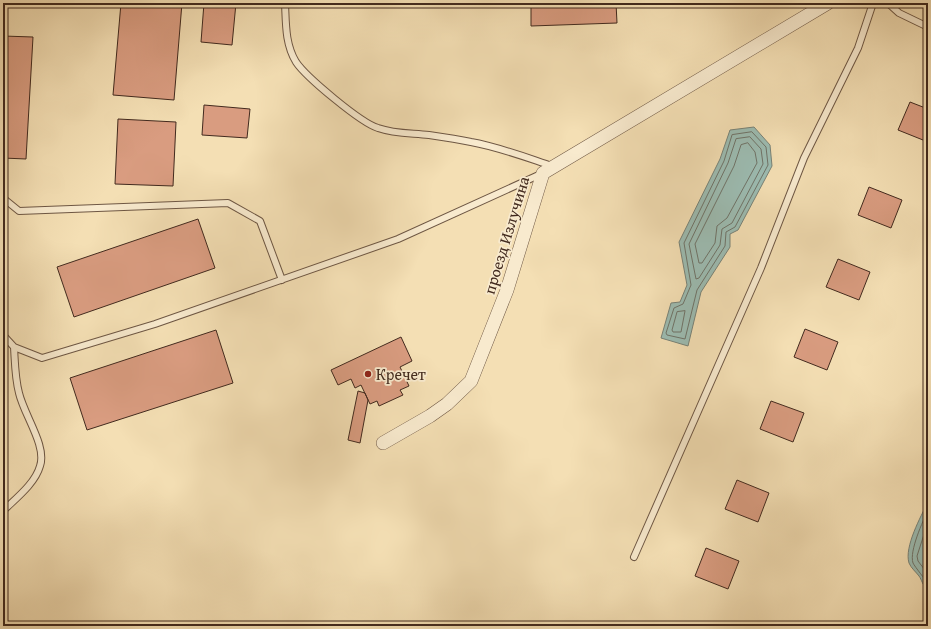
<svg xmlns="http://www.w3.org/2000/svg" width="931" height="629" viewBox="0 0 931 629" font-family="'Gentium Book Plus',serif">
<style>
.water{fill:#9cbcb2;stroke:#788277}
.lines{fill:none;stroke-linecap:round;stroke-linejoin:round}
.shore{stroke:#6f7368;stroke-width:1}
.building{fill:#d99c80;stroke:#422a1e}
.lane-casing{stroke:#6e5744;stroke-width:8}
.street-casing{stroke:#6e5744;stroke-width:14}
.lane{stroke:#f8eace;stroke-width:6}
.street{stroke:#f8eace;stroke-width:13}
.poi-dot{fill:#8f2418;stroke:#f8eace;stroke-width:1.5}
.labels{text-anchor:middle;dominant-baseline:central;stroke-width:3.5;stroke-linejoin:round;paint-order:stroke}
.street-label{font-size:16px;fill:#422a1e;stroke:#f8eace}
.poi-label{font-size:16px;fill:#422a1e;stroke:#f8eace;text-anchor:start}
</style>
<rect width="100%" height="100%" fill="#f4dfb4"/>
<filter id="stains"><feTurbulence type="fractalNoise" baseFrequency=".005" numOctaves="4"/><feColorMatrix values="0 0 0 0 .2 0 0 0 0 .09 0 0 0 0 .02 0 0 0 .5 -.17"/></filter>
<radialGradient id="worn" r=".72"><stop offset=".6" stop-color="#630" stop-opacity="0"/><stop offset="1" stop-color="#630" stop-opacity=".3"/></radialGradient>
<path class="water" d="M754,127L770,145L772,166L738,230L730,234V247L701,292L688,346L661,338L671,303L680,302L687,285L679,242L720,159L730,130Z
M928,502V588H927C922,585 922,580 919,576C916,572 911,568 909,563C904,547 921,516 928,502Z"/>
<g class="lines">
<path class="shore" d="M752,132L766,147L768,165L735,227L726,232L725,246L697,290L685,339L667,335L666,333L674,308L683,304L691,285L684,243L724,161L732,135Z
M750,137L761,149L763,164L732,223L722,229L720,245L699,278L696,279L689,244L728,163L736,139Z
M748,143L755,152L757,163L727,218L717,226L715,243L702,263H699L695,244L734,166L741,145Z
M685,311L681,332H673L672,330L677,312Z
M928,510C923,521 909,551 913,563C915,567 925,579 928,584
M928,522L917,556L918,561L928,574"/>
</g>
<path class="building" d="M121,3H182L174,100L113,95Z
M204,3H236L232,45L201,42Z
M531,3H616L617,23L531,26Z
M3,36L33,37L26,159L3,158Z
M910,102L928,109V142L898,130Z
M204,105L250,109L247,138L202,135Z
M118,119L176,122L173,186L115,184Z
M869,187L902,200L891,228L858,215Z
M198,219L215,268L74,317L57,267Z
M838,259L870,272L859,300L826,287Z
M805,329L838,342L827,370L794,357Z
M216,330L233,383L87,430L70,378Z
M401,337L412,361L400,367L409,386L400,390L403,395L379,406L377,401L370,404L361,385L355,388L351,379L338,385L331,370Z
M358,391L365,393L368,400L360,443L348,440Z
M771,401L804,413L793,442L760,429Z
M737,480L769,493L758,522L725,509Z
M706,548L739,561L728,589L695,576Z"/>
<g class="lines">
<g class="lane-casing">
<path id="lane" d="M285,3C286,23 285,44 296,62C306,77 361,123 378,128C395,134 412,133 429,135C443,137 457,139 471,142C499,147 525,157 552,166
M888,3L899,13L928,27
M3,198L19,211L228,203L260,221L282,280
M3,335L14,347L42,358L155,324L398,239L541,174
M3,511C15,499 35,484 40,466C47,446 24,415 19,393C15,378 15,363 14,347
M634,557L761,268L804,158L858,48L873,3"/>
</g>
<g class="street-casing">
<path id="street" d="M383,443L430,416L447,404L471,381L507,290L543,173L828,3"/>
</g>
<use href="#lane" class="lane"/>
<use href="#street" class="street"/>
</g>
<circle class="poi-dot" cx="368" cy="374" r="4"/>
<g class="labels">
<g class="street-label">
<text transform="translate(506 235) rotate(-73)">проезд Излучина</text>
</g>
<g class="poi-label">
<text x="376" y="374">Кречет</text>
</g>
</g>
<rect width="931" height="629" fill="none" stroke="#f4dfb4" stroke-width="16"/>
<rect x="4" y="4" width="923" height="621" fill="none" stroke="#422a1e" stroke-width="2"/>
<rect x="8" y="8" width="915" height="613" fill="none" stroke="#422a1e"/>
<rect width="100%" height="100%" filter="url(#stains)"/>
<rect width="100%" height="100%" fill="url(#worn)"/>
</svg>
